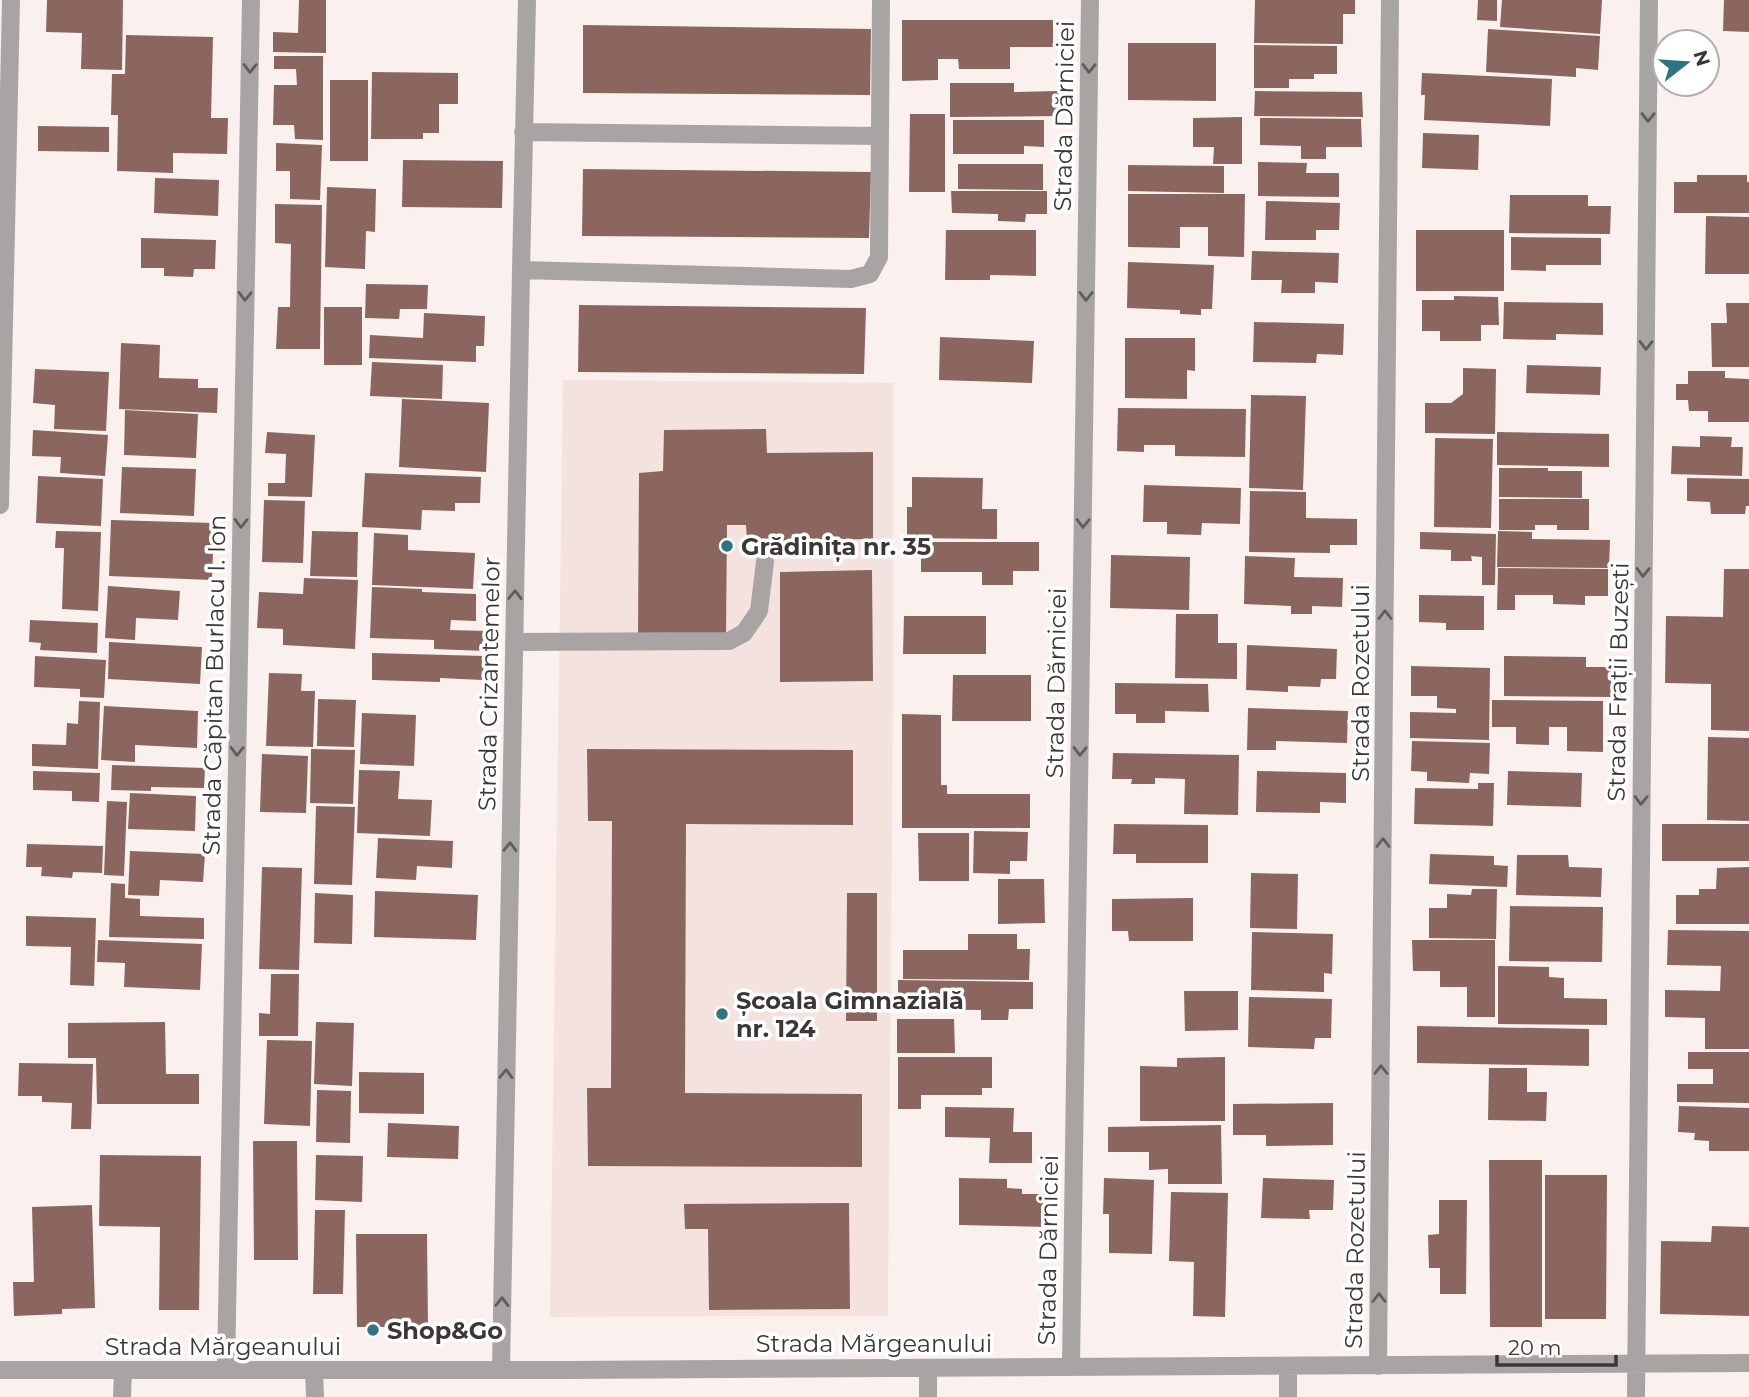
<svg xmlns="http://www.w3.org/2000/svg" width="1749" height="1397" viewBox="0 0 1749 1397" font-family="Montserrat,sans-serif">
<style>
.built{fill:#f4e2df}
.building{fill:#8a665e}
.lines{fill:none;stroke-linecap:round;stroke-linejoin:round}
.minor{stroke:#a8a4a3;stroke-width:18}
.oneway{stroke:#615d5c}
.poi-dot{fill:#2e7481;stroke:#fff;stroke-width:2.5}
.labels{text-anchor:middle;dominant-baseline:central;stroke-width:7;stroke-linejoin:round;paint-order:stroke}
.street-label{font-size:24px;fill:#3b3736;stroke:#fff}
.poi-label{font-size:24px;font-weight:bold;fill:#3b3736;stroke:#fff;text-anchor:start}
</style>
<rect width="100%" height="100%" fill="#faf0ee"/>
<path class="built" d="M563,380L893,383V709L888,1316L550,1317Z"/>
<path class="building" d="M47,0H123L122,70L81,69L82,33L46,32Z
M299,0H326V53L273,52V32L298,33Z
M1255,0H1355V14H1343V44L1254,43Z
M1478,0H1497V21L1477,20Z
M1502,0H1602L1600,34L1500,27Z
M1724,0H1749V32L1723,31Z
M902,20H1053V47H1010V69H959L958,59H938V80L902,81Z
M583,25L871,29L870,95L583,93Z
M1488,29L1600,36L1598,70L1576,68V77L1486,72Z
M126,35L213,37L211,118H228L227,154L173,153V173L117,171L118,115H111L112,74H125Z
M1128,43H1216V101L1128,100Z
M1254,45L1337,46V74H1314V79H1289V88H1254Z
M274,56H323V140L295,139L294,125H273L274,85H297L296,69H274Z
M372,72L458,73V104H439V133H423V139H371Z
M1422,73L1552,79L1550,126L1424,120L1425,95H1421Z
M330,80H368V161H330Z
M950,83H1014V92L1059,91V116L950,117Z
M1255,91L1362,92L1363,117L1254,116Z
M910,114H945V192H909Z
M1242,117V164H1213L1214,147H1193V118Z
M1260,118L1361,119L1362,147H1326V159H1301V146L1260,145Z
M953,120H1044V147L1024,146V154H953Z
M38,126L109,127V152L38,151Z
M1423,133L1479,135L1478,170L1422,168Z
M276,143L322,145L320,200L290,199V171H276Z
M403,160L503,161L502,208L402,207Z
M1258,162L1307,163L1306,173H1339V197L1258,196Z
M958,164H1043V190L958,189Z
M1128,165L1224,166V193L1128,191Z
M583,169L871,172L869,238L582,236Z
M1697,175H1747V182H1749V213H1674V182H1697Z
M155,178L219,180L218,216L154,213Z
M327,187L376,189L375,232L366,231L365,269L325,267Z
M951,191H1047V214H1026L1025,222L998,221V214L952,213Z
M1128,194H1245L1244,257L1208,256V227H1180V248L1128,247Z
M1510,195H1588V206H1611L1610,234L1509,233Z
M1266,201L1340,203L1339,230H1316V240H1265Z
M275,204L322,205L320,349H276L278,307H290L291,244L275,243Z
M1706,216L1749,217V274H1705Z
M946,230H1036V276L990,275V280H945Z
M1416,230H1504V291H1416Z
M1511,237L1601,238V265H1546V271L1511,270Z
M141,238L216,240L215,269H194L193,277L164,276V268H141Z
M1252,251L1339,253L1338,283L1315,282V293H1281L1282,280H1251Z
M1128,262L1214,265L1212,309H1201V315L1180,314V310L1127,308Z
M366,284L428,285L427,309H400L399,319L365,318Z
M1454,296L1498,297L1499,325H1481V341H1440V331H1422V300H1454Z
M1504,302L1603,303V335L1556,334V340L1503,339Z
M1726,303H1749V367H1712L1711,323H1727Z
M579,305L866,308L864,374L578,372Z
M324,307H362V365H324Z
M424,313L485,316L484,346H476V362L369,358L370,335L423,338Z
M1254,322L1344,324L1343,355L1317,354L1316,363L1253,362Z
M940,337L1034,341L1032,383L939,380Z
M1125,338H1195V371L1187,370V399L1125,398Z
M121,343L160,345L159,378L198,379V388H218L217,413L119,409Z
M372,362L443,365L442,399L370,396Z
M1527,365L1601,367L1600,395L1526,393Z
M1463,368L1496,369L1495,434L1425,433V403H1451L1463,394Z
M35,369L109,372L106,431L54,429L55,405L33,403Z
M1688,371H1725V378L1749,379V422H1708V411H1689L1688,400H1676V384H1688Z
M1251,395L1306,396L1303,490L1249,488Z
M402,399L489,403L486,472L399,467Z
M1118,408L1246,409L1245,457L1175,456V445H1144V452L1117,451Z
M125,410L198,414L196,458L124,455Z
M766,429L767,453L873,452V539L747,541L746,525H727L726,633L638,634L639,473L663,471L664,430Z
M33,430L108,435L105,476L60,473L61,457L32,456Z
M267,432L315,435L312,497L268,496V483H285L286,454L265,453Z
M1497,432L1609,434V467L1497,465Z
M1700,436L1732,437L1731,447H1743L1742,476L1671,474L1672,446L1700,447Z
M1435,438L1493,439L1491,528L1434,527Z
M122,467L196,469L194,516L120,513Z
M1499,468H1548V471H1582V498L1499,497Z
M365,473L481,477L480,503H455V511L422,510L421,530L362,527Z
M38,476L103,479L101,526L36,523Z
M912,477L983,478L982,509H997V539L907,538V507H912Z
M1687,478L1749,479V506H1746L1745,514H1711L1710,502L1687,501Z
M1144,485L1241,488L1240,524L1202,523L1201,535L1167,534V522H1143Z
M1250,491L1306,492V518L1357,519V545H1330V553L1249,552Z
M1499,499H1589V530H1557V525H1535V530H1499Z
M264,500L305,501L303,563L262,562Z
M111,520L214,523L212,580L109,576Z
M56,531L101,532L98,611L62,609L64,548H55Z
M312,531L358,532L357,577L310,576Z
M1498,531L1532,532V539L1610,540L1609,568L1497,567Z
M1420,532L1496,534L1495,585H1482V557L1471,556L1472,561H1451V550L1420,549Z
M374,533L408,535V550L475,553L473,589L372,585Z
M921,542H1039V571H1013V585H982V572H921Z
M1111,555L1190,557L1189,610L1110,608Z
M1245,556L1295,558L1294,577L1343,578L1342,607L1312,606V614H1291V606L1244,604Z
M1498,568L1608,569V596H1585V605L1553,604V595H1515V610H1497Z
M1724,569H1749V731L1711,730V684L1665,683L1666,616L1723,617Z
M872,570L873,681L780,682V572Z
M304,578L358,580L355,649L283,645V629L257,628L259,592L303,594Z
M108,586L180,591L178,620L136,618L135,640L105,638Z
M372,587L422,589V592L476,594V621L451,620L450,630L486,631V651L434,649V640L370,638Z
M1419,595L1484,596V630H1446V623L1419,622Z
M1176,614H1218V643H1237V679L1175,678Z
M904,616H986V654H903Z
M30,620L98,623L97,653L40,650L41,643L29,642Z
M109,642L202,647L200,684L108,679Z
M1247,645L1337,649L1336,679H1321L1320,687L1288,686V692L1246,690Z
M372,653L485,656L483,680L440,678V682L372,680Z
M35,656L106,660L104,698L80,697V689L34,687Z
M1504,656L1586,657V667H1613V697L1504,696Z
M1411,666L1490,668L1489,740L1410,738V712L1456,713V709L1437,708V696H1411Z
M269,673L302,674L301,691H315L313,747L266,746Z
M953,675H1031V721H952Z
M1115,683L1208,684L1209,712L1165,711V723H1136V714H1115Z
M318,699L356,700L354,747L317,746Z
M1492,700L1603,701V752L1567,751V727H1549V745L1516,744V727H1492Z
M79,701L100,702L98,769L32,766V744L66,745L67,723L78,724Z
M104,706L198,711L197,748L135,745V762L101,760Z
M1248,708L1348,711L1347,743L1276,741V750H1247Z
M362,713L416,715L414,766L360,764Z
M902,714L941,715V785H947V794H1030V828H902Z
M1708,737L1749,738V821L1707,820Z
M1412,741L1490,743L1489,774L1470,773L1469,783L1427,781V772L1411,771Z
M311,749L355,750L353,804L310,803Z
M587,749L853,750V825L686,824L685,1093L862,1094V1167L588,1166L587,1088H611L612,821H588Z
M1113,753L1239,755L1238,815L1184,814L1185,779L1155,778V784H1131L1132,779H1112Z
M262,754L308,756L306,813L260,812Z
M112,765L205,768L204,788L151,787V791L111,790Z
M359,770L400,771L398,799L432,800L430,836L357,833Z
M33,771L100,773L99,802L72,801V791L33,790Z
M1257,771L1346,773V803L1320,802V813L1256,812Z
M1508,771L1582,773L1581,807L1507,805Z
M1478,783H1494L1493,826L1414,824L1415,788L1478,789Z
M130,793L196,796L195,831L128,829Z
M107,801L127,802L124,876L104,875Z
M316,806L355,807L352,885L314,884Z
M1114,824L1208,825V863H1136V854H1113Z
M1662,824H1749V861H1662Z
M974,831L1028,832L1027,861H1010V874L973,873Z
M918,833H969V881H919Z
M378,838L453,841L452,868L417,866L416,880L376,878Z
M27,844L103,846L102,873L73,872L72,878L41,876L42,867H26Z
M130,851L205,854L203,882L160,880L159,896L128,895Z
M1430,854L1494,856V865L1508,866L1507,887L1429,884Z
M1517,855H1568L1569,867L1602,868L1601,897L1516,895Z
M262,867L302,868L299,970L259,969Z
M1749,867V924H1676V895H1699V889H1716L1717,868Z
M1251,873L1298,874L1297,929L1250,928Z
M998,879H1044L1045,923L998,924Z
M111,883L125,884V898L140,899V916L204,918V939L109,937Z
M1472,889H1497L1496,939L1429,938V908H1447V894L1471,895Z
M375,891L478,895L476,940L374,937Z
M315,893L353,895L352,944L314,943Z
M847,893H877V1021H846Z
M1193,898V941H1129L1128,931H1112V899Z
M1510,906L1603,907L1602,962L1509,961Z
M26,916L96,918L94,986L70,985L71,947L26,946Z
M1668,930L1749,931V1049H1705V1018L1665,1017V990L1720,991L1721,966L1667,965Z
M1252,932L1333,934L1332,974L1324,973V992L1251,990Z
M968,934H1017V949H1030L1029,980L903,979V950H968Z
M98,940L202,944L200,990L124,987L125,963L97,962Z
M1412,940H1495V1017H1467V987H1440V971H1413Z
M1498,966L1549,967V977L1564,978V998L1607,999V1025L1498,1024Z
M271,974H299L298,1036H259V1013L270,1014Z
M898,980L1033,982V1009H1009L1008,1020H981V1010L898,1009Z
M1184,991H1238V1030L1185,1031Z
M1249,997L1332,999L1331,1038H1315L1314,1049L1248,1047Z
M897,1019H954L955,1053H897Z
M165,1022L166,1074H199V1104H97L96,1058H68V1023Z
M316,1022L354,1023L352,1086L314,1084Z
M1417,1026L1589,1029V1066L1417,1063Z
M267,1040L312,1041L310,1126L264,1124Z
M1688,1052H1749V1103L1677,1102V1084H1713V1069H1688Z
M898,1057H992V1088H982V1095H921V1109H898Z
M1225,1057V1121H1140V1066L1177,1067V1058Z
M19,1063L93,1064L91,1129H71L72,1103L42,1102V1096H18Z
M1489,1068H1527V1092H1547L1546,1121L1488,1120Z
M359,1072L424,1073V1114L359,1113Z
M317,1090L351,1091L350,1143L316,1142Z
M1333,1103V1145L1266,1146V1135H1233V1104Z
M1679,1106L1749,1108V1151H1709V1141L1694,1140L1695,1133L1678,1132Z
M945,1107L1014,1108L1013,1132H1032V1163H989L990,1138L945,1137Z
M388,1123L459,1126L458,1159L387,1157Z
M1221,1125L1222,1184H1168V1169L1149,1170V1152H1108V1127Z
M253,1141H297L298,1260H254Z
M100,1155L201,1156L199,1310H159L160,1227L99,1226Z
M316,1155L363,1156L362,1202L315,1200Z
M1489,1160H1542V1327H1490Z
M1545,1175H1607L1606,1319H1545Z
M959,1178L1007,1179V1188L1022,1189V1194H1049V1227L959,1225Z
M1104,1178L1154,1180L1152,1254L1109,1253V1214H1103Z
M1263,1178L1334,1180L1333,1210H1309L1310,1219L1261,1218Z
M1171,1192L1228,1193L1225,1317L1193,1316L1194,1262L1169,1261Z
M1439,1200H1467L1466,1294H1440V1268H1429L1428,1235L1439,1234Z
M849,1203L850,1309L709,1310L708,1229H685L684,1204Z
M92,1205L95,1308L62,1309V1314L14,1316L13,1282H34L32,1207Z
M315,1210H345L343,1294H313Z
M1712,1226L1749,1227V1316L1660,1314L1661,1241L1711,1242Z
M356,1234H427L428,1327H357Z"/>
<g class="lines">
<path class="minor" d="M523,132L880,136
M521,270L851,279L870,274L879,257L881,0
M0,505L11,0
M514,642L729,641L744,633L759,611L765,562
M1071,1366L1090,0
M1378,1366L1390,0
M928,1368V1397
M0,1370H567L1749,1363
M226,1370L251,0
M314,1370L315,1397
M501,1370L521,270L527,0
M122,1397L123,1370
M1288,1397V1366
M1636,1397L1649,0"/>
</g>
<defs><path id="oneway-chevron" d="M-2-3.5L2.5 0L-2 3.5" fill="none" stroke-width="1.6" stroke-linecap="round" stroke-linejoin="round" transform="scale(1.75)"/></defs>
<g class="oneway">
<use href="#oneway-chevron" transform="translate(250 68) rotate(91)"/>
<use href="#oneway-chevron" transform="translate(1089 68) rotate(91)"/>
<use href="#oneway-chevron" transform="translate(1648 117) rotate(91)"/>
<use href="#oneway-chevron" transform="translate(245 296) rotate(91)"/>
<use href="#oneway-chevron" transform="translate(1086 296) rotate(91)"/>
<use href="#oneway-chevron" transform="translate(1646 345) rotate(91)"/>
<use href="#oneway-chevron" transform="translate(241 523) rotate(91)"/>
<use href="#oneway-chevron" transform="translate(1083 523) rotate(91)"/>
<use href="#oneway-chevron" transform="translate(1643 572) rotate(91)"/>
<use href="#oneway-chevron" transform="translate(515 595) rotate(-89)"/>
<use href="#oneway-chevron" transform="translate(1385 615) rotate(-90)"/>
<use href="#oneway-chevron" transform="translate(237 751) rotate(91)"/>
<use href="#oneway-chevron" transform="translate(1080 751) rotate(91)"/>
<use href="#oneway-chevron" transform="translate(1641 800) rotate(91)"/>
<use href="#oneway-chevron" transform="translate(1383 843) rotate(-90)"/>
<use href="#oneway-chevron" transform="translate(510 847) rotate(-89)"/>
<use href="#oneway-chevron" transform="translate(1381 1070) rotate(-90)"/>
<use href="#oneway-chevron" transform="translate(506 1074) rotate(-89)"/>
<use href="#oneway-chevron" transform="translate(1379 1298) rotate(-90)"/>
<use href="#oneway-chevron" transform="translate(502 1302) rotate(-89)"/>
</g>
<g class="poi-dot">
<circle cx="727" cy="546" r="7"/>
<circle cx="722" cy="1014" r="7"/>
<circle cx="373" cy="1330" r="7"/>
</g>
<g class="labels">
<g class="street-label">
<text transform="translate(1064 116) rotate(-89)">Strada Dărniciei</text>
<text transform="translate(1618 682) rotate(-89)">Strada Frații Buzești</text>
<text transform="translate(1056 683) rotate(-89)">Strada Dărniciei</text>
<text transform="translate(1360 683) rotate(-90)">Strada Rozetului</text>
<text transform="translate(489 684) rotate(-89)">Strada Crizantemelor</text>
<text transform="translate(214 685) rotate(-89)">Strada Căpitan Burlacu I. Ion</text>
<text transform="translate(1048 1250) rotate(-89)">Strada Dărniciei</text>
<text transform="translate(1355 1250) rotate(-89)">Strada Rozetului</text>
<text x="874" y="1343">Strada Mărgeanului</text>
<text x="223" y="1346">Strada Mărgeanului</text>
</g>
<g class="poi-label">
<text x="741" y="546">Grădinița nr. 35</text>
<text x="736" y="1000">Școala Gimnazială<tspan x="736" dy="28">nr. 124</tspan></text>
<text x="387" y="1330">Shop&amp;Go</text>
</g>
</g>
<g transform="translate(1686 63) rotate(73)"><circle r="33" fill="#ffffff" stroke="#b1afaf" stroke-width="2"/>
<path d="M0-5L12 26L0 18L-12 26Z" fill="#2e7481"/>
<text y="-10" font-size="19" font-weight="bold" text-anchor="middle" fill="#3b3736">N</text>
</g>
<path d="M1497 1355v10h119v-10" fill="none" stroke="#3b3736" stroke-width="3.5"/>
<text x="1508" y="1355" font-size="21" fill="#3b3736" stroke="#ffffff" stroke-width="5" paint-order="stroke">20 m</text>
</svg>
